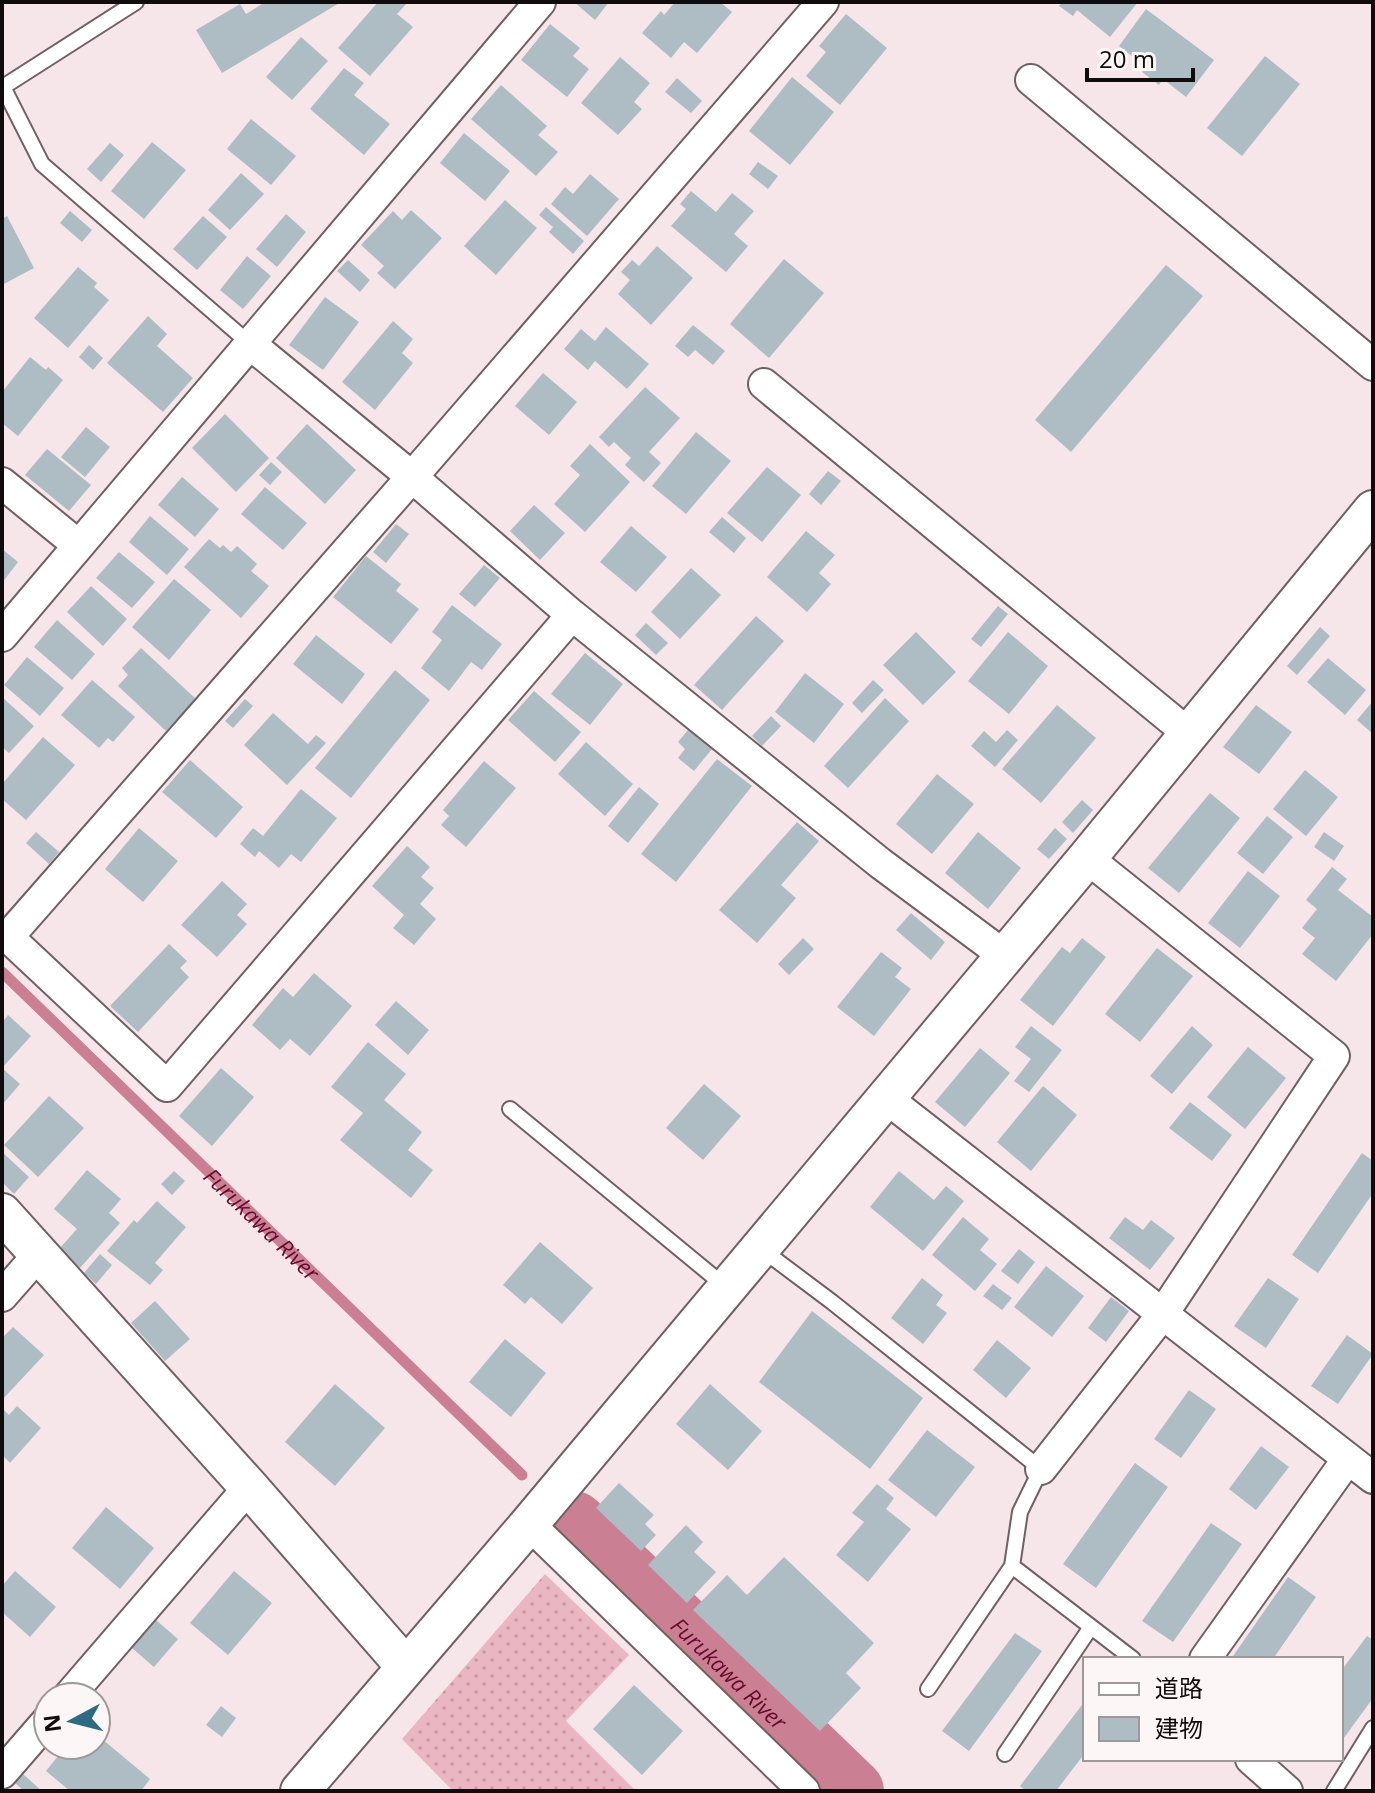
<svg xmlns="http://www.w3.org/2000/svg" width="1375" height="1793" viewBox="0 0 1375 1793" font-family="'Open Sans','Noto Sans JP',sans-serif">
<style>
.grass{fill:url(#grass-dots)}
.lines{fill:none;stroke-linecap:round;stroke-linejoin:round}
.stream{stroke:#cb7f92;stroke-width:11}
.river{stroke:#cb7f92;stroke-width:64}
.building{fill:#adbdc3}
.service-casing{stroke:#6f6063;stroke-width:18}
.minor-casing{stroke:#6f6063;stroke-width:34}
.tertiary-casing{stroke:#6f6063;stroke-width:42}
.service{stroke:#fff;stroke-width:14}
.minor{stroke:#fff;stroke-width:30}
.tertiary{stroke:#fff;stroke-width:38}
.labels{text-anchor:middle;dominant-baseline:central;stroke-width:6;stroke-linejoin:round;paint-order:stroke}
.water-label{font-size:22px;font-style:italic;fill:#65082e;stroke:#fdf6f7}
</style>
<defs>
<pattern id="grass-dots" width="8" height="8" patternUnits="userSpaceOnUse" patternTransform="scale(2)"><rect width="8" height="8" fill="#eab6c1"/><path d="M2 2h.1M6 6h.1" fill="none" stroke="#c89ba5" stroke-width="1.8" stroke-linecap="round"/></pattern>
</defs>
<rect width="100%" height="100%" fill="#f7e6e9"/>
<path class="grass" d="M545,1574L629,1655L566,1721L636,1791H453L402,1739Z"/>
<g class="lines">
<path class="stream" id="s1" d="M2,972L522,1475"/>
<path class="river" id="s2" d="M574,1523L852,1791"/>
</g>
<path class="building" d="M265,2H341L222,73L196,30L240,4L246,14Z
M378,2H408L397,14L413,27L370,76L338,48Z
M574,2H609L595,20Z
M675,2H720L732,12L697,53L684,42L671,58L642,33L661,11L664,15Z
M1062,2H1138L1110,37L1077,10L1073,16L1059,6Z
M1146,9L1214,60L1186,97L1163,79L1159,85L1142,72L1146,67L1119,46Z
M846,14L887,48L840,105L806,76L826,52L819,46Z
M550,24L580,48L573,56L589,69L567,97L521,60Z
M301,37L328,61L292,100L266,77Z
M1265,56L1300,84L1242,156L1207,128Z
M620,57L650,83L634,102L642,109L618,135L581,103Z
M344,68L364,83L354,95L390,124L364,155L310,109Z
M792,77L834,112L790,165L749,131Z
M677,78L702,101L691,113L665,92Z
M501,85L547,126L538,135L558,152L536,176L471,119Z
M251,119L296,156L271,185L227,149Z
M464,133L510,171L485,201L440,163Z
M152,142L186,170L144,219L111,191Z
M110,143L124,155L101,182L87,169Z
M758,162L778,176L768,189L749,174Z
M241,173L264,194L230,230L208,210Z
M590,174L619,199L587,236L551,204L565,187L573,194Z
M691,191L716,212L732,193L754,211L734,234L748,246L726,272L671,226L686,209L680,204Z
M505,200L537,228L496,275L464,246Z
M546,207L584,241L573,254L549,232L553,227L539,215Z
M411,210L442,238L395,289L377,273L384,266L361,245L393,211L402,220Z
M70,211L92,230L82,242L60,223Z
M286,214L306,232L277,267L256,249Z
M7,216L34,268L2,285V219Z
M203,216L227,237L197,270L173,249Z
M657,246L693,278L651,325L618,294L630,280L621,272L632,260L639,266Z
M247,256L271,276L243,309L220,290Z
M784,259L824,293L769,358L730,324Z
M348,260L370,280L360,292L337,271Z
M1166,265L1203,296L1071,452L1035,420Z
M78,267L97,283L94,287L109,300L68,348L34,318Z
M325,297L359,322L323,370L289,345Z
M148,316L167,334L157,346L193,378L163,412L107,363Z
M393,321L413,339L402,353L413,363L375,410L342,382Z
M693,325L725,351L713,365L695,350L688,357L675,346Z
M606,327L649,364L627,389L595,361L588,370L564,349L581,329L595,341Z
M89,345L103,358L93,370L79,357Z
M30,357L46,370L48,367L63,380L18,436L2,423V392Z
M543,373L577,402L549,435L515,406Z
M645,387L680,418L649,452L661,463L644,482L625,465L631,458L614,442L609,447L599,437Z
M225,414L269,458L236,492L192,448Z
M307,424L356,470L325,504L276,458Z
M86,427L110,447L85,477L61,457Z
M696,432L731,461L686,514L652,486Z
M590,444L630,482L585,532L554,504L580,475L570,466Z
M47,449L91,485L69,511L25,475Z
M271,462L282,472L270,485L259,475Z
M767,467L801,495L762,542L727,513Z
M828,471L841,481L821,505L809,494Z
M182,477L219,509L195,537L158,505Z
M265,487L307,523L283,550L241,514Z
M534,505L565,533L540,560L510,531Z
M150,516L189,549L167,575L129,542Z
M722,517L746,538L734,553L709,532Z
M396,524L409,534L386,563L373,552Z
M631,526L667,557L636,592L600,562Z
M806,531L835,555L819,573L831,584L807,612L767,577Z
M209,539L220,548L223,545L231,552L237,546L257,564L251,571L269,586L241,618L184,567Z
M2,549L18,562L2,583Z
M119,552L155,582L132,608L96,578Z
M366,556L401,584L396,591L419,609L391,644L333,597Z
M484,565L500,578L475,607L459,594Z
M691,568L721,595L680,639L651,612Z
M174,579L211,610L169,660L132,627Z
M91,586L127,619L103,646L67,612Z
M452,605L502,644L482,670L471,662L449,691L421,668L442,640L432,632Z
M998,606L1008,614L981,647L971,639Z
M756,616L784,641L722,710L694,685Z
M57,620L95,654L72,680L34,647Z
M646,623L668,643L656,655L635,635Z
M1320,627L1330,636L1297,675L1287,666Z
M916,632L956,672L923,705L883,665Z
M1008,632L1048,666L1009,714L968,681Z
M316,635L365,674L342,704L293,664Z
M141,648L196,699L166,731L118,686L128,675L122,668Z
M585,653L623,684L590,725L551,694Z
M27,657L64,688L40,716L4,685Z
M1328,658L1366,690L1345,715L1307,682Z
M395,670L430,700L351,798L315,768Z
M805,673L844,704L814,743L775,712Z
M92,680L135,717L113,742L108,738L99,748L61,715Z
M873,680L884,690L862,713L852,703Z
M534,691L581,732L555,762L508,720Z
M2,697L34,726L9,753L2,747Z
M885,698L909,721L848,788L824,766Z
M245,699L253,706L233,728L225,721Z
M1373,701V734L1357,720Z
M1057,705L1096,738L1041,803L1002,769Z
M1256,705L1292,732L1259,774L1223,747Z
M273,713L308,744L316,735L326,743L287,785L244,745Z
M771,716L781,726L762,746L752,736Z
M688,730L712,749L694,771L678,758L685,749L678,742Z
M1007,730L1018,740L995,767L971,746L984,731L996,742Z
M43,737L75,765L26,820L2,799V784Z
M586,742L633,784L605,816L558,774Z
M717,759L752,786L676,882L641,854Z
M190,760L243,807L216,838L162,792Z
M484,761L516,788L466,847L441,825L449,816L443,810Z
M1305,770L1338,797L1306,836L1273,809Z
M937,774L974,804L932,854L896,824Z
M639,787L659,804L628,843L608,826Z
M301,789L337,818L301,862L291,854L279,868L259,851L255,857L240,844L253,828L263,836Z
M1210,793L1240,818L1179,893L1148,868Z
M1082,800L1093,810L1073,833L1062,822Z
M1267,816L1293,837L1263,874L1237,853Z
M797,822L819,841L781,885L796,898L757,943L719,910Z
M139,828L178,861L143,902L105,869Z
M1055,828L1067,839L1049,859L1037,849Z
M36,832L59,852L49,864L26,843Z
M978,832L1021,868L988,909L945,873Z
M1324,832L1344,846L1334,861L1314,847Z
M407,846L430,867L421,877L434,888L420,904L436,919L414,945L393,928L404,915L372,886Z
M1332,867L1347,879L1338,890L1373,917V934L1336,981L1302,954L1315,938L1302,928L1317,909L1306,900Z
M1248,871L1280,896L1240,948L1208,923Z
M222,881L247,904L237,915L247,924L217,957L181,925Z
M911,913L945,942L931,960L896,930Z
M803,938L814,949L789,975L778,964Z
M1082,938L1106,957L1053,1026L1020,1000L1062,947L1070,953Z
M169,944L187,961L180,968L189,977L138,1032L110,1006Z
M1157,948L1193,976L1140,1042L1105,1014Z
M881,952L902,968L895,977L911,989L874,1036L837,1007Z
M314,973L352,1006L310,1056L290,1039L280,1050L252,1025L283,988L293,997Z
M396,1001L429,1030L408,1055L375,1025Z
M8,1015L31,1036L2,1068L20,1084L2,1105V1023Z
M1031,1026L1062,1050L1029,1092L1014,1081L1031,1059L1015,1047Z
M1192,1026L1213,1045L1172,1094L1150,1076Z
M368,1042L406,1074L384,1100L422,1132L408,1150L433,1170L411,1198L340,1140L363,1113L331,1087Z
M1248,1047L1286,1078L1245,1129L1207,1097Z
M980,1048L1010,1073L965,1127L935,1102Z
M221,1068L254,1097L212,1146L179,1116Z
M704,1084L741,1116L703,1160L666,1128Z
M1043,1086L1077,1115L1031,1171L997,1142Z
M49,1096L84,1128L38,1177L4,1145Z
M1190,1102L1232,1135L1212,1161L1169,1128Z
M2,1152L29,1177L14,1194L2,1182Z
M1362,1153L1373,1161V1193L1318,1273L1292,1255Z
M87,1170L121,1199L109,1213L120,1223L80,1268L59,1249L77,1229L54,1209Z
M174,1171L185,1181L172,1195L161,1184Z
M899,1171L934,1200L946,1186L964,1201L923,1251L870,1207Z
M157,1201L186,1227L155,1263L163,1270L150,1285L107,1251L134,1220L137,1223Z
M963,1217L989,1239L980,1250L997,1264L975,1291L932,1255Z
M1125,1217L1143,1230L1151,1220L1175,1238L1150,1270L1109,1238Z
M540,1242L593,1288L562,1324L531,1297L525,1304L503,1285Z
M1019,1249L1035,1262L1018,1284L1001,1271Z
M100,1254L112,1265L96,1284L84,1273Z
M1046,1266L1084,1296L1052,1337L1014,1307Z
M922,1278L943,1295L936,1305L947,1313L923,1344L891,1318Z
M1268,1278L1299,1299L1266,1348L1234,1326Z
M993,1284L1012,1298L1002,1310L983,1296Z
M1111,1297L1129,1311L1106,1342L1088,1328Z
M155,1301L190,1339L165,1361L131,1323Z
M812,1311L923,1398L870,1469L759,1382Z
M13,1327L44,1355L2,1400V1338Z
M1347,1335L1373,1354L1338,1404L1311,1386Z
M505,1339L546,1373L511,1417L469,1382Z
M997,1340L1031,1368L1006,1398L973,1370Z
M335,1384L385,1428L335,1486L285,1442Z
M710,1384L762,1431L728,1470L676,1424Z
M1189,1390L1216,1409L1181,1458L1154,1439Z
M17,1406L41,1428L10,1463L2,1455V1408L9,1415Z
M927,1430L975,1467L936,1517L888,1480Z
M1261,1446L1289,1467L1256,1510L1229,1489Z
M1135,1463L1168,1487L1096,1588L1063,1564Z
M619,1483L654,1515L645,1524L656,1535L641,1551L596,1508Z
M877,1484L894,1498L886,1509L911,1529L868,1582L836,1555L864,1522L852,1513Z
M106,1507L154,1548L120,1589L72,1548Z
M1211,1523L1242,1544L1173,1642L1142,1621Z
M686,1525L703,1542L694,1552L716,1572L687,1603L648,1565Z
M784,1557L874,1643L846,1673L861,1688L820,1731L693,1610L727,1575L747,1595Z
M15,1571L56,1607L30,1637L2,1612V1586Z
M234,1571L272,1603L228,1655L190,1623Z
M1288,1577L1316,1597L1273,1659H1231Z
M156,1620L178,1639L154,1667L132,1648Z
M1015,1633L1042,1651L969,1751L942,1731Z
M1367,1636L1373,1640V1698L1341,1742V1671Z
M634,1685L683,1731L642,1775L593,1729Z
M1085,1701V1753L1056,1791H1026L1020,1786Z
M221,1706L236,1718L222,1737L206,1725Z
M96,1734L150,1779L141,1791H70L46,1771L67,1745H96Z
M23,1774L42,1791H24L15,1783Z"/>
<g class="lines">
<g class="service-casing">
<path id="service" d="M136,2L3,87L42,164L249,343
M510,1109L726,1287
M760,1248L832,1302L1041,1469L1020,1512L1012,1566L1133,1659
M928,1689L1012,1566
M1005,1754L1091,1627
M1334,1791L1373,1728"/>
</g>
<g class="minor-casing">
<path id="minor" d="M1031,80L1373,365
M249,343L412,477L572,615L880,863L1005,956
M764,384L1189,734
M2,483L78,545
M572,615L167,1086L8,937L412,477L823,2
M2,636L540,2
M886,1098L1373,1478
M2,1296L39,1254
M1041,1469L1162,1315L1334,1056L1087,858
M529,1524L804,1791
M1205,1659L1347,1460
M68,1697L249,1487
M1251,1759L1287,1791
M2,1773L48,1720"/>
</g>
<g class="tertiary-casing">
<path id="tertiary" d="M2,1213L249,1487L406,1667
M300,1791L529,1524L1087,858L1373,510"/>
</g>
<use href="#service" class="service"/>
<use href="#minor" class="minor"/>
<use href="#tertiary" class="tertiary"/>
</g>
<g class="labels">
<g class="water-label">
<text stroke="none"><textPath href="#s1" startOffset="362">Furukawa River</textPath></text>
<text stroke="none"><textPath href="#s2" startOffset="216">Furukawa River</textPath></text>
</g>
</g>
<rect width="1375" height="1793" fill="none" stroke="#100b0c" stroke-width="8"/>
<rect x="1083" y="1657" width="260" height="104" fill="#fdf6f7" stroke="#9e9899" stroke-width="2"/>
<rect x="1099" y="1683" width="40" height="12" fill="#ffffff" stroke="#9e9899" stroke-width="2"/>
<text x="1155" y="1697" font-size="24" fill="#100b0c">道路</text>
<rect x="1099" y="1717" width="40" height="24" fill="#adbdc3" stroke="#9e9899" stroke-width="2"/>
<text x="1155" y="1737" font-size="24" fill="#100b0c">建物</text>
<g transform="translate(72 1721) rotate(263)"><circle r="38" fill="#fdf6f7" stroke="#9e9899" stroke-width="2"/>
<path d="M0-6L14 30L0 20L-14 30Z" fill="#2e6b82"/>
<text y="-12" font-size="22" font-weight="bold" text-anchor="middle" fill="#100b0c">N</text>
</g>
<path d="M1087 68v12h106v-12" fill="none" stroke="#100b0c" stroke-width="4"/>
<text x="1099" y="68" font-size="24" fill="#100b0c" stroke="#fdf6f7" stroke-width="6" paint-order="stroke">20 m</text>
</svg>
